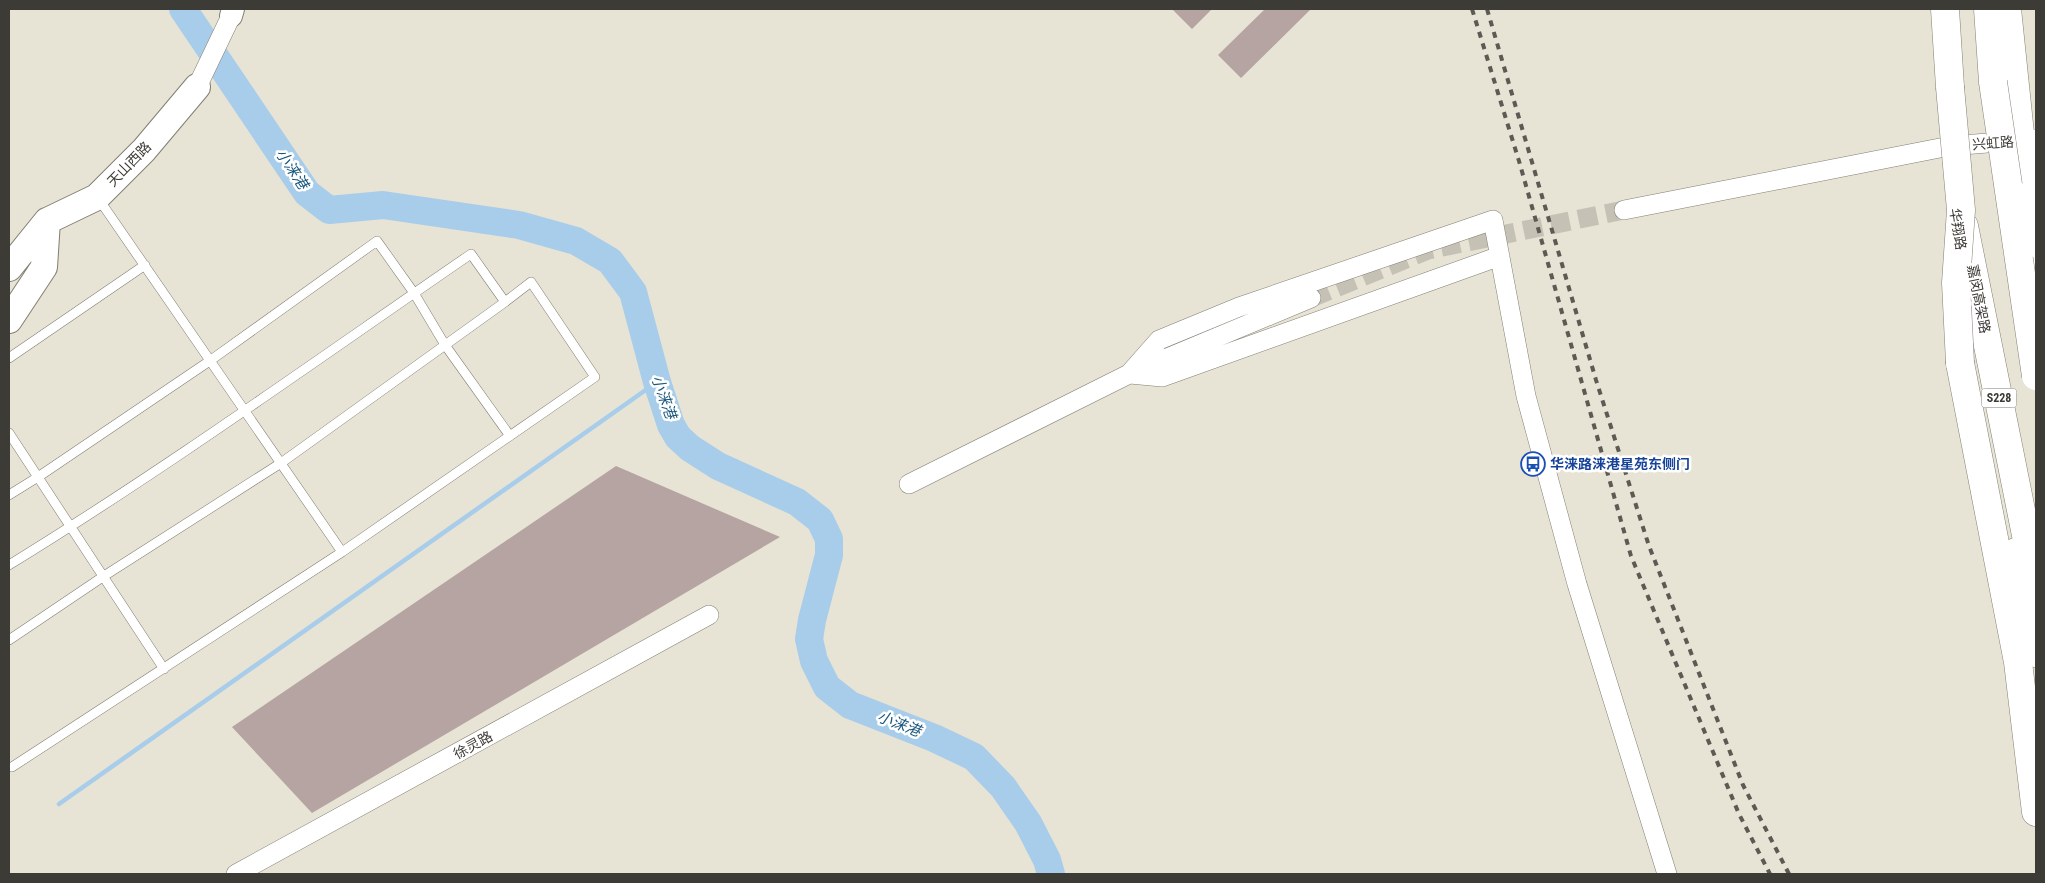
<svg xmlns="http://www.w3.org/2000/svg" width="2045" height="883" viewBox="0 0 2045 883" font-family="'Roboto Condensed','Noto Sans SC',sans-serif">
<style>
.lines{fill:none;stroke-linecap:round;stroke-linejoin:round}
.stream{stroke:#a7cdea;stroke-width:4.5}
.river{stroke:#a7cdea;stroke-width:28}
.building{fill:#b5a4a2}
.minor-tunnel{stroke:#c5c1b5;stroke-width:19;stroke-dasharray:19 9;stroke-linecap:butt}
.service-casing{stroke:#827f72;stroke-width:10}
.minor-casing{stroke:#827f72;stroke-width:20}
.tertiary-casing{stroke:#827f72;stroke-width:24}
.secondary-casing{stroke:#827f72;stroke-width:28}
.primary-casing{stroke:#827f72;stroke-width:29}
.trunk-casing{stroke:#827f72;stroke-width:29}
.service{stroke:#fff;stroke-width:9}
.minor{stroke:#fff;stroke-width:19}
.tertiary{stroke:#fff;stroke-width:22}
.secondary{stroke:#fff;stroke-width:26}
.primary{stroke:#fff;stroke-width:28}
.trunk{stroke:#fff;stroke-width:28}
.rail{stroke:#5c5a53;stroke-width:4;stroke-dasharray:6 6;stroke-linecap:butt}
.trunk-bridge-casing{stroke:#827f72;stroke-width:29;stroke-linecap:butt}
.trunk-bridge{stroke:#fff;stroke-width:28}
.labels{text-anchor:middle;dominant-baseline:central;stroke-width:5;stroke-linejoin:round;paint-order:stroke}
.shield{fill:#fff;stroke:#777672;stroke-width:1}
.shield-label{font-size:12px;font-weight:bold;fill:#3d3b36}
.street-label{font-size:14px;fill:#3d3b36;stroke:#fff}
.transit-label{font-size:14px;font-weight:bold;fill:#164399;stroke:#fff;text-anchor:start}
.water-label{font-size:15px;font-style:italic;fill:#19577d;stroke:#fff}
</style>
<rect width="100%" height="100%" fill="#e7e3d5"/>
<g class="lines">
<path class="stream" d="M59,804L657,382"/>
<path class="river" d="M183,9L307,193L329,210L383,205L519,225L576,241L610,261L633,292L657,382L671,425L678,437L690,448L718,466L797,502L820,520L829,539V555L812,620L809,639L814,661L827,687L850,705L934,738L974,757L1003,787L1028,823L1047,860L1051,874"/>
</g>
<path class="building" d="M1172,9H1212L1192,29Z
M1265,9H1311L1241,78L1218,55Z
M616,466L780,537L312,813L232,727Z"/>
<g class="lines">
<path class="minor-tunnel" d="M1311,298L1428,250L1624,210"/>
<g class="service-casing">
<path id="service" d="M98,198L342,552
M9,358L145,265
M9,433L164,669
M9,495L38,477L211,360L377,241L414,293L445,345L510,436
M9,565C167,468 318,359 471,254L505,302L531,282L595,377L342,552L12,767
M9,640L104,576L281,463L505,302"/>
</g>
<g class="minor-casing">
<path id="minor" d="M197,87L231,16
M1624,210L1950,146L2036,139
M1129,374L1159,340L1239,307L1493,220L1526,396L1577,584L1667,874
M1130,374L1162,377L1500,256
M909,484L1129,374L1311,298
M236,874L709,615"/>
</g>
<g class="tertiary-casing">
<path id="tertiary" d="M231,16L233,9"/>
</g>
<g class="secondary-casing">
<path id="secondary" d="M47,221L97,197L144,150L197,87
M9,268L47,221L44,267L9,320"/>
</g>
<g class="primary-casing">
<path id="primary" d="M2007,9L2036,287
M2016,552L2036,653"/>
</g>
<g class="trunk-casing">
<path id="trunk" d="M1945,9L1950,87
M1988,9L1993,82
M1964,226L2036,585
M1960,363L2018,662L2036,812"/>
</g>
<use href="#service" class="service"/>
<use href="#minor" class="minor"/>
<use href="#tertiary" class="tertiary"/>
<use href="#secondary" class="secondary"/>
<use href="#primary" class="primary"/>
<use href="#trunk" class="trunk"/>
<path class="rail" d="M1472,9L1519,161L1631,556L1739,814L1770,874
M1487,9L1596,380L1649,546L1743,785L1789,874"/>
<g class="trunk-bridge-casing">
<path id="trunk-bridge" d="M1993,82L2036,376
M1950,87L1961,210L1956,283L1960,363
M2025,197L2036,243"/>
</g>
<use href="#trunk-bridge" class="trunk-bridge"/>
</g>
<defs>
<g id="bus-ring" transform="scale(1.25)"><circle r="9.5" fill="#fff" stroke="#1a4fb4" stroke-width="1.5"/><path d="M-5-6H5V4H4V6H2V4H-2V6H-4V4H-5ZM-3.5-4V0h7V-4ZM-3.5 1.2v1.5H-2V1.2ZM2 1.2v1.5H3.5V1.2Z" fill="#1a4fb4"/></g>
</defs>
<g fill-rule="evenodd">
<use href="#bus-ring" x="1533" y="464"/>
</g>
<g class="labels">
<rect class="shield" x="1981.5" y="388.5" width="35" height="19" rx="4"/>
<g class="shield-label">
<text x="1999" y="398">S228</text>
</g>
<g class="street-label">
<text transform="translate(1993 143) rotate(-4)">兴虹路</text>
<text transform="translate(129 164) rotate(-46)">天山西路</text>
<text transform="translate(1958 229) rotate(81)">华翔路</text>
<text transform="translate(1979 299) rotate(79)">嘉闵高架路</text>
<text transform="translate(473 745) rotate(-29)">徐灵路</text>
</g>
<g class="transit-label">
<text x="1550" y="464">华涞路涞港星苑东侧门</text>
</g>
<g class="water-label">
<text transform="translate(292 169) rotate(56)">小涞港</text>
<text transform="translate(664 397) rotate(70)">小涞港</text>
<text transform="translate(899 724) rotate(21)">小涞港</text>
</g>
</g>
<rect width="2045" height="883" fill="none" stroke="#3d3b36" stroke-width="20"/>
</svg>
